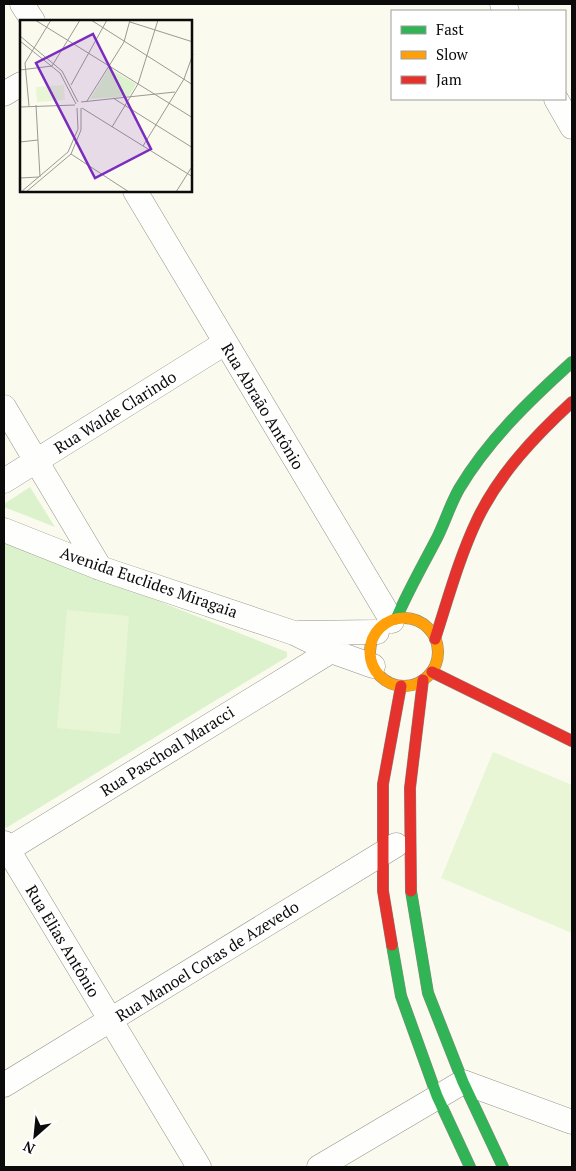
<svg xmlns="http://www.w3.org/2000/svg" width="576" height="1171" viewBox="0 0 576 1171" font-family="'PT Serif',serif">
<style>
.green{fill:#dcf2cc}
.pitch{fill:#e8f6d6}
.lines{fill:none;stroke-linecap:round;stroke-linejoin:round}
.street-casing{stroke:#93938d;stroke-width:25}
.fast-casing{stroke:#898984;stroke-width:12}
.slow-casing{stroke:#898984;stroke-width:12}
.jam-casing{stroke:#898984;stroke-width:12}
.street{stroke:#fefefc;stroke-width:24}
.fast{stroke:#30b455;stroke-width:11}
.slow{stroke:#ff9f0a;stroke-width:11}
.jam{stroke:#e5322d;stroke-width:11}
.labels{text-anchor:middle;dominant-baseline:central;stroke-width:5;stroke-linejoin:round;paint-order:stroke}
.street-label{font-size:16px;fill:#0b0b0b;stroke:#fff}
.inset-road{fill:none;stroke:#9a9a93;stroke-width:1}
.view{fill:#7b2cbf;fill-opacity:0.15;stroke:#7b2cbf;stroke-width:2.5}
.inset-edge{fill:none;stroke:#0b0b0b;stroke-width:2.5}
</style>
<rect width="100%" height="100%" fill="#fafaee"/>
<path class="green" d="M30,487L55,527L4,507V504Z
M4,540L287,652V657L6,828L4,824Z"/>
<path class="pitch" d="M67,610L129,616L120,734L57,728Z
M493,752L572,785V933L441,878Z"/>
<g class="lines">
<g class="street-casing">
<path id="street" d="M22,4L33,21
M502,4L507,11
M4,94L21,84
M556,99L572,127
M135,191L392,621
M4,407L100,568
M4,481L225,343
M4,530L100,568L294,633L331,651L373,666
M299,633L377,632
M4,843L199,1167
M4,852L331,651
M4,1085L396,845
M319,1167L463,1082L572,1122"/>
</g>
<g class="fast-casing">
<path id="fast" d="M396,619C408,591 423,565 437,538C445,522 450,505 459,489C488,440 530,400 572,362
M411,891L428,993L463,1082L503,1167
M392,945L401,996L437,1096L470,1167"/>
</g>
<g class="slow-casing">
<path id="slow" d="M370 652a34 34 0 1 1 68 0a34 34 0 1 1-68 0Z"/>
</g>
<g class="jam-casing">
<path id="jam" d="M435,639C448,599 459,558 477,520C499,474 535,436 572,402
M432,672L572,741
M411,891L410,788L423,680
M392,945L383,891V784L401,686"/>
</g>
<use href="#street" class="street"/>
<use href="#fast" class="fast"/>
<use href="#slow" class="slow"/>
<use href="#jam" class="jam"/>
</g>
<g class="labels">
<g class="street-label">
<text transform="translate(263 406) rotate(59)">Rua Abraão Antônio</text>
<text transform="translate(115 412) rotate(-32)">Rua Walde Clarindo</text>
<text transform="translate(149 582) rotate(19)">Avenida Euclides Miragaia</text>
<text transform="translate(167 751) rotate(-32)">Rua Paschoal Maracci</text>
<text transform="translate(63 941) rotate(59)">Rua Elias Antônio</text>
<text transform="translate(207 961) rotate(-32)">Rua Manoel Cotas de Azevedo</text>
</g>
</g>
<g transform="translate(20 20)">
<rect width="172" height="172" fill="#fafaee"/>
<path d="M89,48L116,64L109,76L70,79Z" fill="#dcf2cc"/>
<path d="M44,65L45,80L17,82L16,67Z" fill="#e8f6d6"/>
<path class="inset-road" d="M15,0L173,98M71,0L173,65M110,2L173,22M0,16L42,51L58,82M0,21L40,53L56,84M0,50L32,46L60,0M51,65L87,0M93,78L173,128M67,81L104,22L110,0M61,82L155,72M16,85L20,157M9,86L5,43L31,0M0,87L55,85M62,88L173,157M92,107L118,64L138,0M0,122L18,120M123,126L164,59L173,34M51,134L109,172M0,158L19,157M1,172L48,132L58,109L57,88M6,172L51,134L61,110V88M156,172L173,145"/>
<path class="view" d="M73,14L131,129L75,158L16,43Z"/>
<rect width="172" height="172" class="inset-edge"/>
</g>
<rect width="576" height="1171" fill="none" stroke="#0b0b0b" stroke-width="10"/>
<rect x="391" y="10" width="175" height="90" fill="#ffffff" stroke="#9d9d9d"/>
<rect x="401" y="26" width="25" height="8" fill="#30b455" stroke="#9d9d9d"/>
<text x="436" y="35" font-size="15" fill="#0b0b0b">Fast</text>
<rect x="401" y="51" width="25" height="8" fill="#ff9f0a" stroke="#9d9d9d"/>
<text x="436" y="60" font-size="15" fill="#0b0b0b">Slow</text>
<rect x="401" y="76" width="25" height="8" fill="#e5322d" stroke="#9d9d9d"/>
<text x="436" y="85" font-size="15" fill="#0b0b0b">Jam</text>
<g transform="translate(35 1136) rotate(207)" stroke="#ffffff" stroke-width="4" paint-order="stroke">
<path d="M0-4L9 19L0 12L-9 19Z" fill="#0b0b0b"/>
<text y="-8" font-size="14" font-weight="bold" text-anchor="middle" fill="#0b0b0b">N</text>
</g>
</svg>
